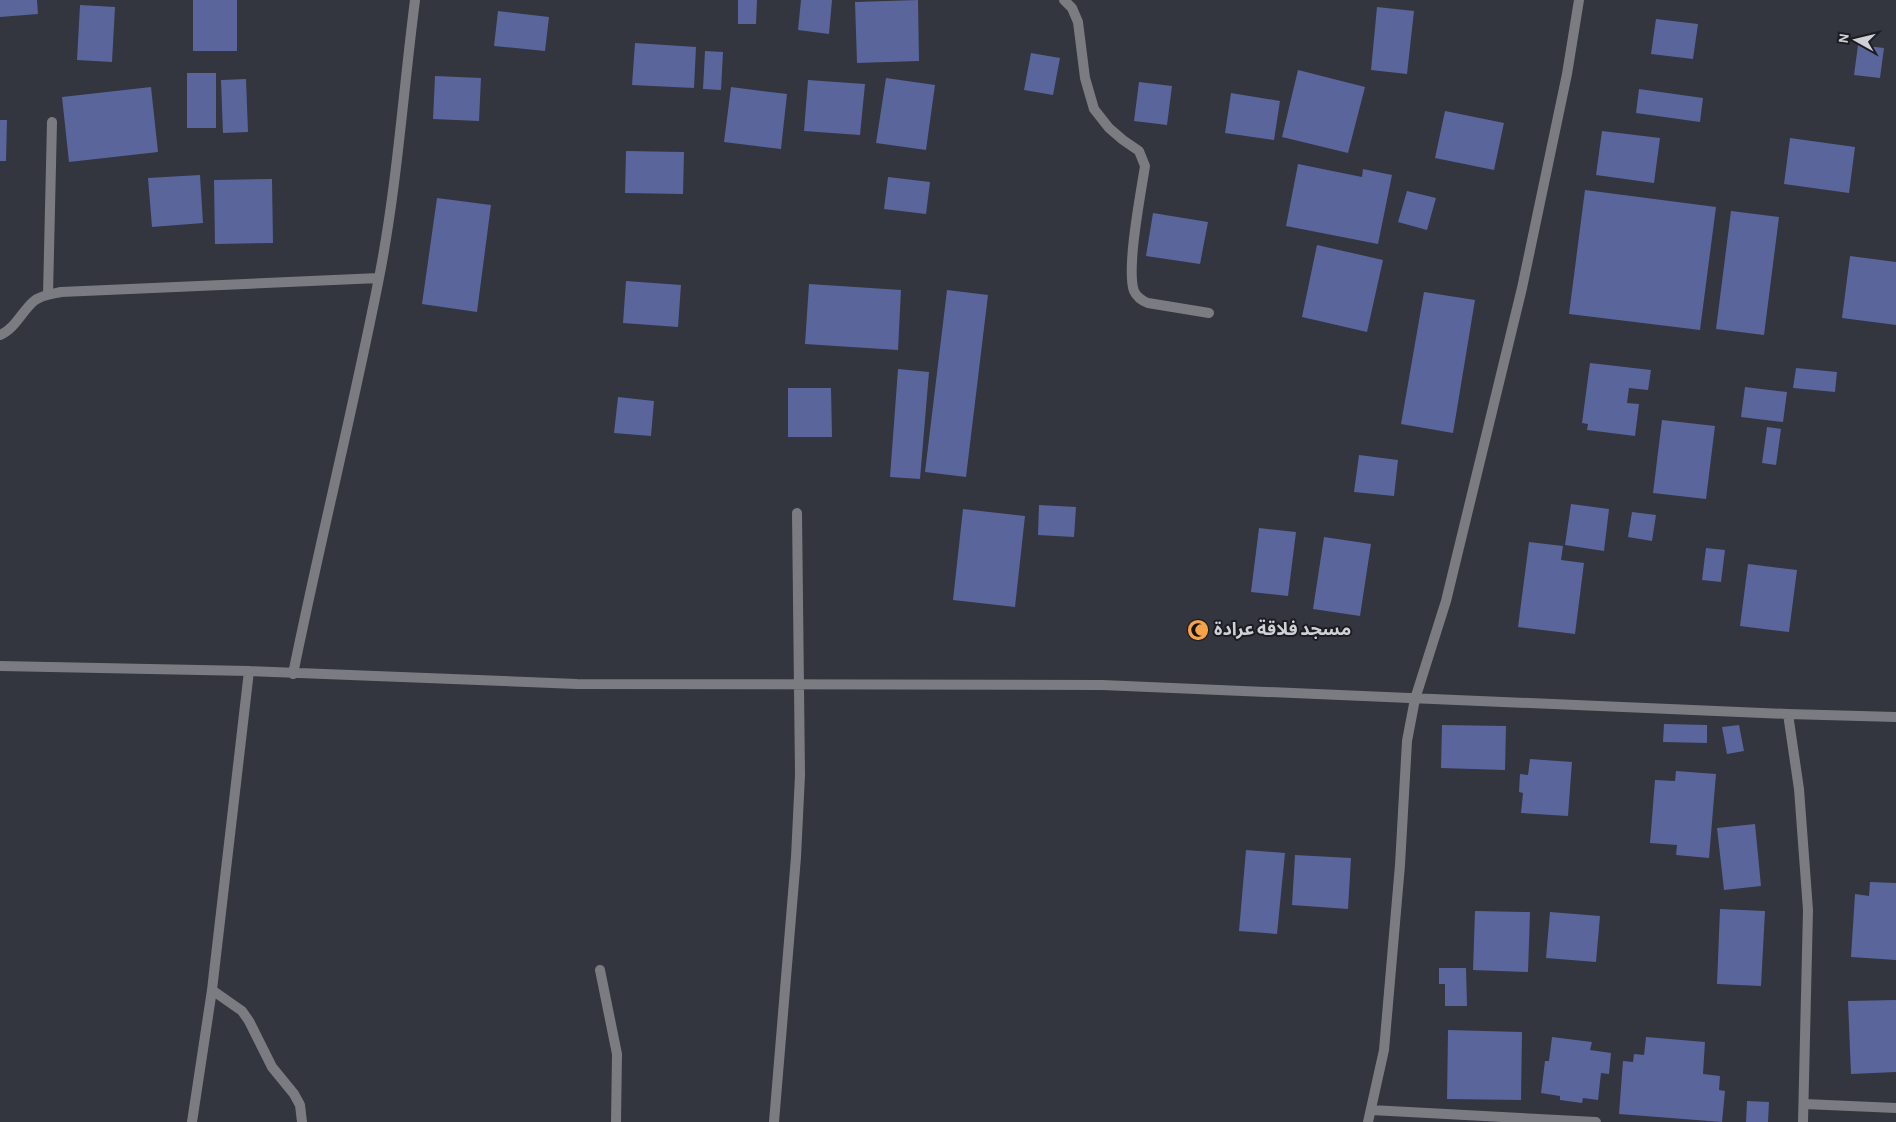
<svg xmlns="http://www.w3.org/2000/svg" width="1896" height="1122" viewBox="0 0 1896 1122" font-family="'Alegreya Sans','Noto Sans Arabic',sans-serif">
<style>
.building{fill:#5a659c}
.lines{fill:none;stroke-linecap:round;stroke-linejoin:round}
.minor{stroke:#7b7c81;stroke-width:10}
.labels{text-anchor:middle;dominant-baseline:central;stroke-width:4;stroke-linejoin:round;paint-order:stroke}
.poi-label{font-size:18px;font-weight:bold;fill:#cfd1d7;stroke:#1c1d22;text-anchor:start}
</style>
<rect width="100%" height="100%" fill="#33353f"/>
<path class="building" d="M0,0H37L38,14L0,17Z
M193,0H237V51H193Z
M738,0H757L756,24H738Z
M801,0H832L829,34L798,30Z
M918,0L919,61L857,63L855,2Z
M80,5L115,7L112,62L77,60Z
M1377,7L1414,11L1407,74L1371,70Z
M498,11L549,17L545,51L494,46Z
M1656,19L1698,24L1693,59L1651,54Z
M635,43L696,47L694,88L632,85Z
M1858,45L1884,48L1880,78L1854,75Z
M705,51L723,52L721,90L703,89Z
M1031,53L1060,58L1053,95L1024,90Z
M1298,70L1365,87L1348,153L1282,137Z
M187,73H216V128H187Z
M435,76L481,78L479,121L433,119Z
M886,78L935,85L926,150L876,143Z
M246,79L248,132L223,133L221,80Z
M808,80L865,84L860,135L804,131Z
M1139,82L1172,86L1167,125L1134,121Z
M151,87L158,152L69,162L62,97Z
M731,87L787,94L781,149L724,142Z
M1639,89L1703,98L1700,122L1636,113Z
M1231,93L1280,101L1274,140L1225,133Z
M1445,111L1504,123L1494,170L1435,158Z
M0,120H7L6,161H0Z
M1602,131L1660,138L1654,183L1596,175Z
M1790,138L1855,147L1849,193L1784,184Z
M626,151L684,152L683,194L625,193Z
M1298,164L1362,177L1363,169L1392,175L1378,244L1286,226Z
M200,175L203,223L152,227L148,178Z
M888,177L930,182L926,214L884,209Z
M272,179L273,243L215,244L214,180Z
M1585,190L1716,207L1700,330L1569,314Z
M1407,191L1436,198L1427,230L1398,222Z
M437,198L491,205L477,312L422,304Z
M1731,211L1779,217L1764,335L1716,329Z
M1153,213L1208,222L1200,264L1146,256Z
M1317,245L1383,260L1367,332L1302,317Z
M1850,256L1896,262V325L1842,318Z
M626,281L681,285L678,327L623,323Z
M809,284L901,290L898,350L805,344Z
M947,290L988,295L966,477L925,472Z
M1424,292L1475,300L1453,433L1401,424Z
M1590,363L1651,370L1648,390L1629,388L1627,403L1639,404L1635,436L1587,430L1588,424L1582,423Z
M1796,368L1837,372L1835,392L1793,388Z
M898,369L929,372L920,479L890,477Z
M1745,387L1787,392L1783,422L1741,417Z
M788,388H831L832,437H788Z
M618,397L654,401L651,436L614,433Z
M1662,420L1715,426L1706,499L1653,493Z
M1767,427L1781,429L1776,465L1762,463Z
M1359,455L1398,460L1394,496L1354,492Z
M1571,504L1609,509L1604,551L1565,545Z
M1039,505L1076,507L1074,537L1038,535Z
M963,509L1025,516L1015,607L953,600Z
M1632,512L1656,515L1652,541L1628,537Z
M1259,528L1296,532L1288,596L1251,592Z
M1324,537L1371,544L1360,616L1313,609Z
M1529,542L1563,546L1561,560L1584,563L1575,634L1518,627Z
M1706,548L1725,550L1721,582L1702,580Z
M1748,564L1797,570L1789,632L1740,626Z
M1664,724L1707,725V743L1663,742Z
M1442,725L1506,726L1505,770L1441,768Z
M1739,725L1744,751L1727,754L1722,727Z
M1530,759L1572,762L1568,816L1521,813L1523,793L1519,792L1520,774L1528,775Z
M1676,771L1716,774L1709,858L1676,855L1677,845L1650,843L1655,780L1675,781Z
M1755,824L1761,886L1724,890L1717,828Z
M1246,850L1285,853L1277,934L1239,931Z
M1295,855L1351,858L1348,909L1292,905Z
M1870,882L1896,883V960L1851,957L1855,894L1869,896Z
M1720,909L1765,911L1761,986L1717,984Z
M1475,911L1530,912L1528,972L1473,970Z
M1550,912L1600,916L1596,962L1546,958Z
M1439,968H1466L1467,1006H1445V984H1439Z
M1896,1000V1072L1851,1074L1848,1001Z
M1448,1030L1522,1032L1521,1100L1447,1099Z
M1552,1037L1592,1042L1590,1050L1611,1053L1609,1074L1601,1073L1598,1100L1583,1098L1582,1103L1560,1100V1096L1541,1093L1545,1061H1549Z
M1646,1037L1705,1042L1703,1074L1720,1076L1719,1090L1725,1091L1722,1122L1619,1114L1623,1061L1633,1062L1634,1054L1644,1055Z
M1747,1101L1769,1102L1768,1122H1746Z"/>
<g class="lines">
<path class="minor" d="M1064,0L1072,8L1078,22L1085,78L1094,109L1109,128L1123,140L1139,151L1145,166C1141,192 1126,269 1134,291C1136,296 1142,301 1148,303L1209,313
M48,295L52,122
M0,335C15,329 22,311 34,301C41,295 52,294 61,292L379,278
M0,666L249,671L577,684L1102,685L1788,714L1896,717
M293,674C320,541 353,410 379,278C397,186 403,93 415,0
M1788,714L1799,789L1808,910L1803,1122
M600,970L617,1054L616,1122
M212,990L242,1011L249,1021L272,1067L294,1094L300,1105L302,1122
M1804,1104L1896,1108
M1371,1110L1596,1122
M192,1122L212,990L249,671
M774,1122L796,857L800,775L797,513
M1368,1122L1384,1050L1400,865L1407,741L1415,699L1446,601L1522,288L1567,74L1579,0"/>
</g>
<defs>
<g id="mosque-disc" transform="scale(1.125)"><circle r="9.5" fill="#f6a248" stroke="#1c1d22"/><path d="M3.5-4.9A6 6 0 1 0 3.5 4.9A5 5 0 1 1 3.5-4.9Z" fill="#111"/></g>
</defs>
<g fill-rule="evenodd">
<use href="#mosque-disc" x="1198" y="630"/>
</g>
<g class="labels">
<g class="poi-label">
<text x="1214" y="630">مسجد فلاقة عرادة</text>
</g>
</g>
<g transform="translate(1856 40) rotate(278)" stroke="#1c1d22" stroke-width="4" paint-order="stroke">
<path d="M0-4L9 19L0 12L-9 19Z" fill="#cfd1d7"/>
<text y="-8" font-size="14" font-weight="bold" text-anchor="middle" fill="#cfd1d7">N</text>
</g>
</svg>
